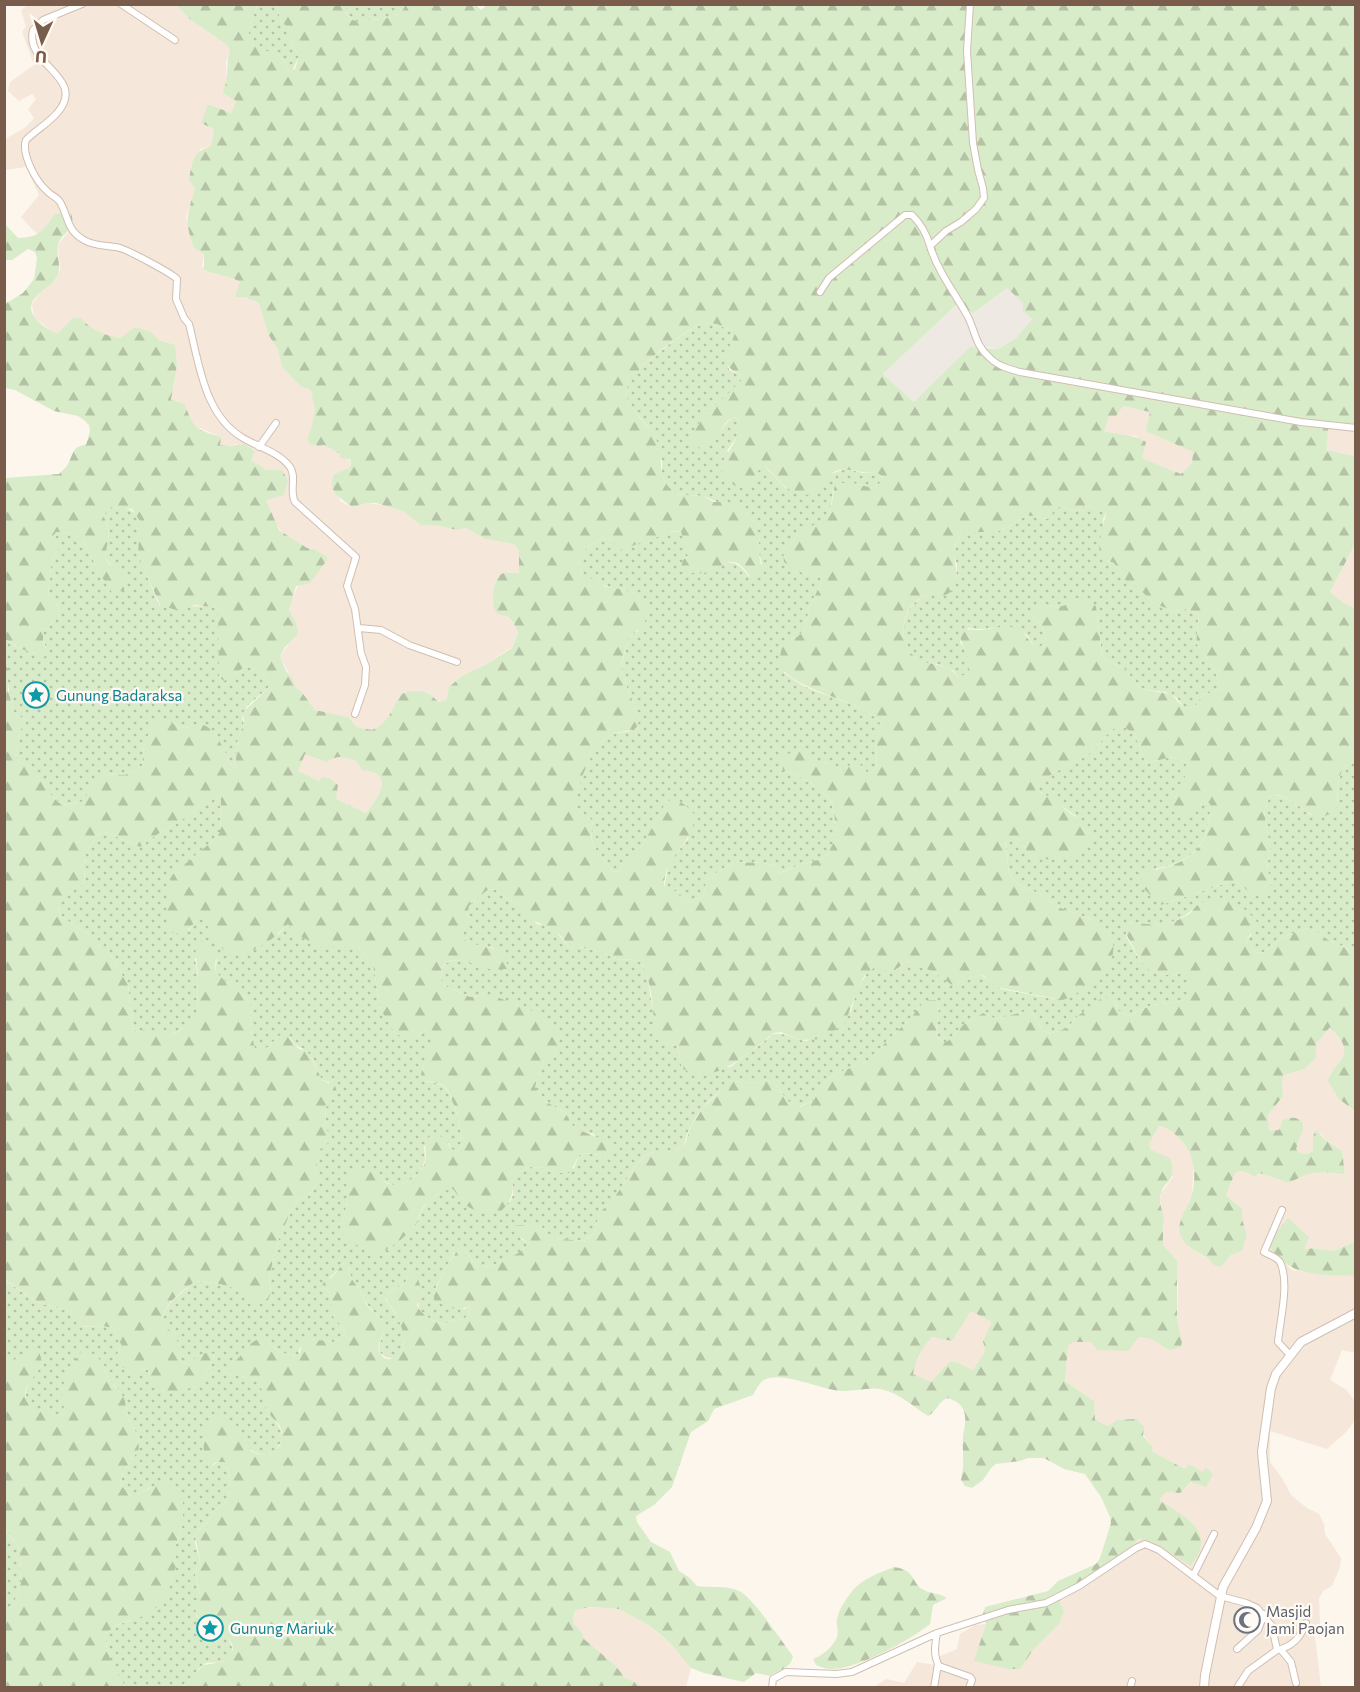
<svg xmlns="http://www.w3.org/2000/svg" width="1360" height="1692" viewBox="0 0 1360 1692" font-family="Commissioner,sans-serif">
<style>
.residential{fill:#f5e8da}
.industrial{fill:#efe9e4}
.grass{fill:url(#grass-dots)}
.forest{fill:url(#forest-firs);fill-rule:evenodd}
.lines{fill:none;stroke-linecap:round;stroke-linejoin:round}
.minor-casing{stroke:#d1beb0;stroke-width:8}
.tertiary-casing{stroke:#d1beb0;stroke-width:10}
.minor{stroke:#fff;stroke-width:6}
.tertiary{stroke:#fff;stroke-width:8}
.labels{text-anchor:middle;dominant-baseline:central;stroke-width:4.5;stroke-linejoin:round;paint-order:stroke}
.culture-label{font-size:15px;fill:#0d838f;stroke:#fffaf3;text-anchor:start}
.worship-label{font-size:15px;fill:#5b616d;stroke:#fffaf3;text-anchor:start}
</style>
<defs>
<pattern id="grass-dots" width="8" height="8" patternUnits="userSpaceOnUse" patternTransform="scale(1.5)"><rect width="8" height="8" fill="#d8ecc9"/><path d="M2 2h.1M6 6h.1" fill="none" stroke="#b4c2a5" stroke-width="1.8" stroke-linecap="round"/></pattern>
<pattern id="forest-firs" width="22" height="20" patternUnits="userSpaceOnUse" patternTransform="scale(1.5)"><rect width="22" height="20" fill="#d8ecc9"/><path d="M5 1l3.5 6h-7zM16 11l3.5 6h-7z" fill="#b4c2a5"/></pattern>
</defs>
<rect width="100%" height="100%" fill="#fdf6ec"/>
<path class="residential" d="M27,5H176L191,20L227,45L230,50L226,63L227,83L224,94L236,101L231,113L208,104L214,129L211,146L200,149L195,188L186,218L204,254L202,266L213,274L234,277L240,282L244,297L259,303L268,334L278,350L282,367L301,387L309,389L311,392L316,409L312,426L307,438L309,444L319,446L324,445L349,459L351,465L349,468L334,474L340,501L352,507L368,503L389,506L403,511L420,525H435L457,530L466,528L485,539L514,544L519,551V573L507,572L496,581L493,601L504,615L510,619L518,632L512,647L487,664L462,676L449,687L446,700L439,702L428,692H405L400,696L398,702L384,723L372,730L357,727L348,717L315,710L301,691L296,688L280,656L292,639L296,623L290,614L289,606L314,549L307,548L285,535L276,525L266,499L282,470L266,471L251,460L237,444L229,446L219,445L221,437L195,426L191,423L185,404L171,400L177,365L174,345L159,340L151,332L120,338L103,335L87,325L68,323L58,333L51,331L34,317L32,304L40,293L56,280L60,270L58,245L71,228L48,223L39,235L31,228L21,217L39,195L26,167L5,170V139L26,127L34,118L28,109L36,99L32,94L19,101L8,91L10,82L34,65L22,32L26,26L21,10Z
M1123,406L1150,412L1172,442L1193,452L1192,463L1181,474L1142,458L1137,436L1114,434L1104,431L1109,416Z
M1329,422L1355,424V456L1325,450Z
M1355,544V608L1344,603L1330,592Z
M305,753L320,760L339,755L357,761L380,774L383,780L381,791L366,813L336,799L319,781L297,771Z
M1330,1027L1344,1045L1345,1051L1339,1063L1330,1074L1339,1099L1355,1111V1242L1333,1251L1313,1248L1279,1257L1292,1270L1328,1275L1354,1276L1355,1278V1353L1342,1350L1330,1380L1347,1390L1355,1402V1421L1345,1433L1327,1449L1270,1431V1462L1282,1478L1291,1495L1307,1508L1319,1514L1324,1524L1325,1534L1341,1558L1340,1567L1332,1586L1323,1591L1319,1599L1320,1624L1315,1636L1321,1687L871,1688L887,1679L904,1683L917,1662L935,1665L938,1657L957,1649L960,1634L975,1625L986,1624L975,1661L1020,1669L1033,1650L1059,1624L1064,1612L1060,1602L1061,1595L1125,1553L1138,1539L1152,1542L1172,1555L1159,1500L1166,1492L1180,1493L1202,1473L1185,1469L1153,1452L1152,1446L1142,1433L1117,1420L1109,1426L1095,1420L1094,1401L1065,1381L1068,1346L1073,1342H1091L1146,1336L1153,1338L1164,1347L1182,1340L1177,1319L1178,1284L1163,1245L1164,1221L1160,1200L1161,1193L1173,1177L1151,1150L1149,1144L1159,1126L1166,1127L1183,1141L1194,1160L1192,1194L1180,1225L1191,1248L1221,1267L1231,1255L1242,1251L1247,1235L1242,1219V1209L1226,1195L1235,1173L1238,1171L1245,1172L1254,1177L1260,1173L1289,1183L1307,1173L1320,1172L1345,1175L1342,1151L1325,1140L1321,1134L1313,1136V1150L1308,1154H1301L1296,1149L1303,1130L1269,1132L1268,1115L1283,1096L1282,1081L1284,1075L1304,1069L1320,1038Z
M971,1310L993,1322L983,1341L985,1351L973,1370L957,1362H949L931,1382L913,1374L914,1368L925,1343L932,1337L952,1341Z
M583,1607L619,1609L650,1626L672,1645L688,1662L691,1668L686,1687H644L624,1677L616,1666L584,1639L582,1632L573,1623V1616L576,1610Z"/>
<path class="industrial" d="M1007,287L1024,303L1032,319L1016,338L998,349L987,347L933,385L914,402L883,374L956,305L973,312Z"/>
<path class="grass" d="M346,4L406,5C404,9 401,13 396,15C389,19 380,19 372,20C358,22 344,23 346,4Z
M257,5H276L281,21L289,29V39L299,56L292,71H289C288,68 287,65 285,62C276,49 251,53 249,33C248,24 256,13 257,5Z
M703,322L717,324L735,333L726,357L729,370L741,375V381L708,444C710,441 713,439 716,436C724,429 724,422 735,417L740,421L739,434L727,451L754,478L761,466H764L786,488L846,469L863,473L876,472L883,478L879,484L873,488L852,483L833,489C832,500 831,520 818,525C813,527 804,527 798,528C798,539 791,543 783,550L802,573L820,575L822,581L810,606L804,630L797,637L791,638L784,673C792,678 799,684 808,688C828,697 872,706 882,726L877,737L876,771L866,772L859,763H852L844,771C820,756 808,762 783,770L800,777L818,788L828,798L832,804L837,831L836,838L827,855L822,859L802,864L779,873L777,866L764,863L734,862L710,877L706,883L703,897L688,902L678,892L664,888L669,862L689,838L662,811L634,859L619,872L612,871C599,850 587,848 593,821L576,808C573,789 593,743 611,735C616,733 624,732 630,731L638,714L627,688L621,667L628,638L639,630L627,590C609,589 597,584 582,573C574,554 588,545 604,538L611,540L682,531L688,556L683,560L698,573C725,569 730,550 749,577L762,564L758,550L760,536L727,502L720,503L703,496L674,494C670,489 663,481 662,475C661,470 663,465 662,461C659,452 655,439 650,431C643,418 627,408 626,392C625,372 686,332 703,322Z
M1088,506L1106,513L1103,519L1107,561L1114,563L1127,581L1134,583L1153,603L1173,611L1187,609L1199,615L1196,643L1214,668L1221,690L1202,695L1196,706L1185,709L1177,698L1165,692L1146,690L1140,688L1125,669L1106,660L1102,655L1097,614L1070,604L1063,607L1041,606L1033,616C1042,625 1045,629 1046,642L1041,646H1034C1031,642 1029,637 1025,634C1007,621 987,632 968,628L960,642C967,653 973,661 968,674L958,677L954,671C949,669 943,666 937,664C930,663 924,664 918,661C897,646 899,609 923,597C929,593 938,595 946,595L956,580L957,565L953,552L961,532H996L1009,527L1026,515L1047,519L1054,508L1060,507L1074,511Z
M111,507C125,508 133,507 140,521L143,566L159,605C180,607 198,605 219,608V677L224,681L246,666C262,670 264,671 269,687L247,706L242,718L244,725L238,737L235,770C224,754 212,713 186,728L180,727L160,717L144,746L142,766L125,775L104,774L86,801L62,805L46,790L39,777L15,758L21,729L26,720L14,713C8,689 5,664 4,639L18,648L37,654L46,647L43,641V631L58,616L60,609L48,592L52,559L59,547L53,536L55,532L68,533L82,538L100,574L114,569L105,558C107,542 113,531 103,516Z
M1118,726C1136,728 1140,748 1146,763L1172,757L1186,763C1186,782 1183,788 1171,802L1197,805L1210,803C1211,843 1194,862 1155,869L1161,905L1233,881L1239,883L1254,897L1271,882L1267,868L1270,848L1264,811L1269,797C1283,791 1300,807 1311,815L1338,805L1337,786L1343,767L1355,762V957C1347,946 1344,947 1332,942C1323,938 1319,931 1307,928L1281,938L1264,952L1257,953L1246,946L1247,939L1252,934L1198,904C1187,916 1172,925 1154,925C1145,925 1138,922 1129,924L1126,936C1138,956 1143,976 1172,975C1177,974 1181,972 1187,973V997L1182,1001L1152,1005L1128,1016L1116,1009L1117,1002L1079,1015L1067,1028L1049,1034L1044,1031L1030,1010L996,1019L983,1013L963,1025L948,1041L944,1042L938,1039L936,1032L939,1005L922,1004L909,1020L885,1043L871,1060L843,1071L825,1081L816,1093L814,1100L799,1107L788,1101L774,1083L767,1080L754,1083L733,1081C711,1096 689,1119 684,1146L668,1152H654L647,1154L637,1164L612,1201L599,1213L595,1233L584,1241L552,1238L540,1225L520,1238L529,1244C519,1255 493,1268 478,1267L465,1251L454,1253L435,1289L445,1306L465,1309L470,1305L469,1316C460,1321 451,1319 443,1325C432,1319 416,1315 419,1300L411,1268L405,1283L388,1293L385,1299C392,1308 400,1319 403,1331C407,1342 399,1365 384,1356C371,1348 389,1334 383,1322C381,1317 375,1314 371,1309C365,1303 364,1296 359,1289C353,1278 349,1280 350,1265L344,1263L322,1286L330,1293L333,1309V1316L342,1326L345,1334L334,1342L308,1339L299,1349V1356C283,1355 275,1351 265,1339L252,1342L230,1373L256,1380C258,1384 262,1388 264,1392C266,1397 265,1402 266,1406C274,1426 292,1429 274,1453C250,1458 247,1447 239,1428L212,1466L218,1462H226L230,1477L228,1498L224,1504L213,1511L209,1522L198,1530L195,1543L200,1561L195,1574L200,1595L196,1616L208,1624L217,1625C225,1634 245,1656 222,1662C216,1664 210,1661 204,1664C196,1669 193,1680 185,1685C174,1691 138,1687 125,1687C116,1669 104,1655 106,1633L117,1625L130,1621L172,1577L176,1567V1545L183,1523L150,1487L139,1495L132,1497L121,1485L123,1472L139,1449L138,1436L128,1418L125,1401L118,1389L108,1379L104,1365L81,1352L62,1389L65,1408L62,1415L32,1410C18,1394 30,1380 41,1366L18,1357L13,1362L5,1363L4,1280L39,1303L69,1311L80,1326C91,1328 102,1324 113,1328L123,1346L118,1351L141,1369L148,1370L153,1383L202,1378L207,1373L215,1354L186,1364L179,1362C180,1348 177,1333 163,1326C161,1304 181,1295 195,1281L222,1284L234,1288L245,1296L269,1298L271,1292L269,1277L279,1238L293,1207L297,1201L309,1195L317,1184V1152L326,1121L325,1109L328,1102L333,1098L329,1082L322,1080C317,1072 315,1060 308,1053C302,1046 298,1050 290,1038L278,1036L269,1047L255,1051L251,1030L250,1004L247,999L215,972L217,959L195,958L198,978L197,1017C183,1029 168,1043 149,1030L139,1032L133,1029L128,985L108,951L89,942V935L61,916L58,906L67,894L84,884L86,854L96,835L106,832L140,847C150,838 160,833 172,826C190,815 201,804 221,796L220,832L216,838L172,875C164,895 180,913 189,931L196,919L203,918L220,946L279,934L288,924L319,946H357L373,965L381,1010L417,1038L420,1033L428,1030L434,1031V1038L428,1049V1056L422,1069L424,1081C431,1083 441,1082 446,1089C453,1096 463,1133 462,1143C461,1147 460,1148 457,1151L451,1149L449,1143L424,1146L425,1160L420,1172L409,1181L395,1186L383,1181L347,1176V1203L341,1230L389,1248L417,1223L421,1211L429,1200L446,1189H453L510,1202L513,1195V1175L530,1167L543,1168L556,1173L574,1168L579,1155L586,1153L606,1156L594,1134L580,1131L574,1128L565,1112L546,1102L535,1087L543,1062L547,1057L512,1004L492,996L470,997L445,986L441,980C439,948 473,963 491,969L494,948L473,945L462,937L466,924L469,906L473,901L489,889L496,890L506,898L518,904L537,924C561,927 561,944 576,951L578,947L603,952L615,959L635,960L641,962L647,974L652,1005L664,1043L677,1045L682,1068L730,1067L774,1034C786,1032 795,1040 807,1041L851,1011L857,991L868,971L875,967L897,970L907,961L934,972L952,985L981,975L1001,989L1055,999L1098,922L1058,907L1040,894L1021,886L1014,880L1009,875L1005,840L1016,838L1021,841L1031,858L1076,816L1036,789C1047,771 1074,766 1091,752C1101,744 1106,732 1118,726Z
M4,1529L17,1545L20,1551L21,1583L14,1603L5,1615Z"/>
<path class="forest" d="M406,4L476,5L481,10L488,4L1355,5V424L1329,422L1326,450L1355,456V544L1330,592L1344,603L1355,608V762L1343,767L1337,786L1338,806C1312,838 1295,786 1269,797L1264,811L1270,848L1267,868L1271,882L1267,893L1254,897L1239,883L1233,881L1161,905L1142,887V874C1151,870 1161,869 1170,866C1201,855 1211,835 1210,803L1197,805L1188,816L1176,814L1171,802C1182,789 1186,780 1186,763L1172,757L1146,763C1140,748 1136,728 1118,726C1106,732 1101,744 1091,752C1075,766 1047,771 1036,789C1043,796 1054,796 1060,803C1063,805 1063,809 1066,810C1076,818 1104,834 1085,849C1068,862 1051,860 1031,858L1021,841L1016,838L1005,841L1009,875L1014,880L1021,886L1040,894L1058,907L1098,922L1110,931C1121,958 1104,975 1083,989C1076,994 1070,998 1062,1000L995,987L984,976L981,975L952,985L934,972L907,961C893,973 892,973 875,967L864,976L844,1024L822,1039L800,1040L781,1032L774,1033C752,1050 711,1090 682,1068L677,1045L664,1043L654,1034C655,1018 651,976 641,962L635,960L615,959L603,952L579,947L576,951L570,948L561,936L550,928L532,920L518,904L506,898L496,890L489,889L473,901L469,906L466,924L462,937C477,952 506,940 508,969C502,969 495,970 489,969C471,964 439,947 441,980L445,986L470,997L492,995L540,1014L557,1035L558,1048L543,1062L535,1087L546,1102L565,1112L574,1128L615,1144V1151L606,1156L586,1153L579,1155L570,1173H556L543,1168L530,1167L513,1175C513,1192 514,1198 501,1211C471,1210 471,1214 453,1189C441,1190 425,1201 420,1213C418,1217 418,1222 415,1226C404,1238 392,1248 377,1254C362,1248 350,1244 341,1230L347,1203V1176C355,1172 360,1169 369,1171C376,1172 378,1179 384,1182C399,1190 420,1178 425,1162C427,1155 424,1146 426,1139L432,1135L445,1137L451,1149L457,1151C460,1148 461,1147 462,1143C463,1133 453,1096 446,1088C441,1082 431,1082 424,1081L421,1075C423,1066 426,1060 428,1050C429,1043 434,1039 434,1031L428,1030L420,1033L417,1038L410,1039L395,1034L381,1010L373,965L357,946H319L294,933L288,924C272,941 253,954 230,956L220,946L203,919H196C190,930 184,937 170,932C163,922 167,886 172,875L216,838L220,832L221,796C202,804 189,816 172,826C160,833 150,838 140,847L106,832L96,835L86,854L84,884L67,894L58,907L61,916L89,935V942L103,946L108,951L128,985L133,1029L139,1032L146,1029C173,1040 175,1035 197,1017L198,978L195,944L200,940L207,942L216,953L215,972L247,999L250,1004L251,1030L255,1050L269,1047L278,1036L285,1034L299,1049L305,1050L310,1055L322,1080L335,1086L337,1092L325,1109L326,1121L324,1127L329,1132L328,1143L317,1152V1184L309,1195L297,1201L293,1207L279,1238L269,1277L271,1292L269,1298L262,1301L249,1302C236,1283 215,1283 195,1281C181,1294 161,1303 163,1326C179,1334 180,1345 179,1362L186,1364C197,1358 201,1350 215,1354C212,1360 210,1367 207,1372C199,1387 171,1401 157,1388C152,1383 150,1376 148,1370L141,1369L135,1373L122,1367L115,1357L122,1346L113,1328C102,1324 91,1328 80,1326L69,1311L39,1303L5,1280L4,663L8,669V689L14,713L26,720L21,729L15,758C21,764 28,766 34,772C45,782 49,796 62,805L86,801L87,786L104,774L125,775L142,766L144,746L154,719L160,717L180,727L186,728C214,711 223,754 235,770L238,737L244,725L243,712L269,687C264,671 262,670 246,666L224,681L219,677L218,608L195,605L176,610L160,605L138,555L140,521L132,509L111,507L103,516C113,531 107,542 105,558L109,564L125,577L126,584L124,590L113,594L100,574L82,538L68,533L56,532L53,536L59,540V547L52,559L48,592L60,609L58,616L43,631V641L47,654L42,659L37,654L18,648L5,639V478L59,474C62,471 67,467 69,462C74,452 73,446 86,445L90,431L89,425L84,420L78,416L54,411L15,390L5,388V304L23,293L34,279L37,258L35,252L28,249L12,260H5V224L18,238C41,237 42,231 55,214L71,213C77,231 62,231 58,245C56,256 62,267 57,277C50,290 17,300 38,321C44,327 50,331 58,333L73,318H81C92,331 104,335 120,338L135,327L151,332L159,340L175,345L177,365L171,400L185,404C193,429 196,429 221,437L220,445L229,446L244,444L255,451L251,460L266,470H282L288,480L284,495L266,500L279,530L307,548L314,549L327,557V560L310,583L296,586L289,610L296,623L298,634L285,647L280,656L286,671L292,678L296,688L301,691L315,710L348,717L357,727L372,730C389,723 391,710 400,696C404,690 421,690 428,693C431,694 436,700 439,702L446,700L449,687L462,676L487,664L512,648L518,632C515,626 512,619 506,616C503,615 499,615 497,613C490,606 493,581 500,575C505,571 513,573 519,573V551L514,544L485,539L466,528L457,530L435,525H420L403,511L376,503H368L352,507C341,498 327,493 334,474L349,468L351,465L350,459L341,458L340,454L324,445L319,446L309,444L307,438L312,426L315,409L311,392L309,389L301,387L282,367L278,350L268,334L259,303L244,297H235L240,282C229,274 215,277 204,269V254L194,248C184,220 187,216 195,188L189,179C193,161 192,152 211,146L214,129L201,123L208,104L231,113L236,101L224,94L223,90C230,79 225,65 230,50L227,45L191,20L176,5H257C256,13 248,24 249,33C252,53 276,49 285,62C287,65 288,68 289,71L295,69L299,56L289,39V29L281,21L276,5H346C344,23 358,22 372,20C380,19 389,19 396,15C401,13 404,9 406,4ZM1007,288L1023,303V311L1032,319L1016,338L998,349L970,347L914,402L883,374L956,305L973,313ZM703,322L717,324L735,333C728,353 716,364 741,375V381L701,419L690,439L695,447L702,448C707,445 714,440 718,435C725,427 722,422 735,417L740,421C739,442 728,449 720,467C725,478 731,487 744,488L754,478L761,466H764C775,474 783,489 797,493C822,501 819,479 834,472C844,467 852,471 862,472C871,473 877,470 883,478L879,484L873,488L852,483H837C832,490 834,494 832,502C828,524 817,525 798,528C798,539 791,543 783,550L784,562L802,573L820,575L822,581L810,606L804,630L797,637C780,639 780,654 780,667C803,696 870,700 882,726L877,737L876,770L866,772L859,763H852L844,771L832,764L813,760L810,752L799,748L781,758L783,770L800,777L818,788L828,798L832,803L837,831L836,838L827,855L822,859L802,864L780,873L777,866L764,863L734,862L710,877L706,883L703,897L688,902L678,892L664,887C664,854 693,846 695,815C686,805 680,798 665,801L662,811L638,852L619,872L612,871C599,850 587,848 593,821L577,808C573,789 593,746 609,736C617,731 628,732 636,728L639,721L638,714L627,688L621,667L622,661L628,638L644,625L648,611L639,598L627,590L606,587L582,573C574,554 588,545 604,538L611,540L620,550L675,531H681L688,556L683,560L681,567L684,572C693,573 701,574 709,572C718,569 727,559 737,563C744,566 748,576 754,581L762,570L758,550L760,536L754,523L740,507L727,502H714L703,496L674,494C670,488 663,481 662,475C660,464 662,453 658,443C650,426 633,415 627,397C620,374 685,332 703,322ZM1123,406L1150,412L1146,431L1193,452L1192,463L1181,474L1142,458L1146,442C1133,433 1119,436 1104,431L1109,416H1116ZM1088,506L1106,513L1099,544L1100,558L1114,563L1127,582L1134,583L1153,603L1173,611L1187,609L1199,615L1196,643L1214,668L1221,690L1202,695L1196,706L1185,709L1171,694L1146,690L1140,688L1125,669L1106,660L1102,655L1096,607C1091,600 1082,597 1073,598C1066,610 1054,606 1041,606L1033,616C1042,625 1045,629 1046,641L1041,646H1034L1021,630L1008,626L980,630L961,629C957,646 975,656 967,674L958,677C947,659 923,669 911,653C898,636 902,608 922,597C932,592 945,600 952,590C960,578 955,566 954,554C953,547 959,539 961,532H996L1009,527L1026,515L1047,519L1052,515L1054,508L1060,507L1074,511ZM305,754L326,762C338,754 344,757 357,761L362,770C396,773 379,796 366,813L336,799L338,785L329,778L322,777L319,781L298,771Z
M1218,897C1234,899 1249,911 1258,923L1247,939L1246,945L1257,953L1264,952L1281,938L1307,928C1320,931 1323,938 1332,942C1343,946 1348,948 1355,957V1111L1339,1099L1328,1081C1330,1073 1333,1070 1338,1064C1351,1047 1342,1042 1330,1027L1316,1044V1058L1304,1069L1284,1075L1282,1081L1283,1096L1268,1115L1269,1131L1279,1130L1283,1120C1292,1117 1296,1116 1303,1123V1130L1296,1149L1301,1154H1308L1313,1150V1136L1316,1130L1325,1140L1342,1151L1345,1175C1319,1171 1313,1170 1289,1183L1260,1173L1254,1177C1248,1173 1242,1169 1235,1173L1226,1195L1242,1209V1219L1247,1235L1242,1251L1231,1255L1221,1267L1214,1265C1206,1252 1185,1251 1180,1234C1176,1221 1189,1207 1192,1194C1197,1175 1194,1152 1179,1138C1172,1132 1168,1127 1159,1126L1149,1144L1151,1150L1170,1158C1178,1185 1164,1177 1160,1197C1159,1205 1164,1213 1164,1221C1163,1229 1163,1237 1163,1245L1177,1261V1319L1182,1340L1181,1347L1170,1350C1158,1345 1154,1336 1139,1337L1128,1351L1097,1350L1091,1342H1073L1068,1346L1065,1381L1094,1401L1095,1420L1109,1426L1117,1420L1137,1419L1144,1427L1143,1436L1152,1446L1153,1452L1185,1469L1189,1464L1202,1472L1206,1468L1213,1474L1206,1487L1191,1482L1180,1493L1166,1492L1159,1500C1175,1511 1207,1525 1200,1549C1199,1555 1194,1561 1191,1566L1152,1542L1138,1539L1126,1553L1061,1595L1060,1602L1064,1612L1059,1624L1033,1650L1020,1669H1008L974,1661L986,1624L983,1614L985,1607L1048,1591L1058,1581L1096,1564L1100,1558L1111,1523L1110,1517L1101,1497L1085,1474L1064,1469L1044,1458H1028L1020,1461L996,1464L991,1468L983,1480L972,1488L965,1486L961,1480C965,1463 962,1453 963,1436C964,1429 967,1419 964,1412C962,1404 955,1400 947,1398C938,1402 937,1411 928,1416C915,1408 899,1393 884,1390C869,1386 856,1392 842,1391C821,1390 781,1370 764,1380C759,1383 756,1390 753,1395L714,1409L708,1421L691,1432L672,1487L654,1505L636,1516L637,1522L651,1542L670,1552L679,1571L690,1578L697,1586C710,1588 727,1585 739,1591C752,1596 783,1643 793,1656C791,1669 779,1669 770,1676L756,1673L744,1682L704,1673L691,1668L672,1645L661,1635L650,1626L619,1609L590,1607L576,1610L573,1616V1623L582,1632L584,1639L616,1666L624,1677L644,1687L174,1688L184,1686L203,1665L223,1662L229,1658L233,1650L232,1644L217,1625L201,1621L195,1613L200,1594L195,1574L200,1561L195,1536L198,1530L209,1522L213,1511L224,1504L228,1498L230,1477L226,1462H218L208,1466L204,1454L203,1425L221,1416C227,1418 234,1422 238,1427C251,1444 243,1459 274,1453L280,1445L282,1432L280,1426L271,1416L265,1404L264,1394L256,1380L230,1373L229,1366C243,1359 247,1338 265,1338C274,1351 283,1355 299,1356L302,1343L308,1339L334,1342L345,1334L342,1326L334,1319L330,1293L322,1286L325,1280L331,1278L344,1263L350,1264C349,1279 352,1278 359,1289C364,1296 364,1302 370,1309C374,1313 381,1317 383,1322C389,1333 374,1342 380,1353C388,1368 403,1352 404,1341C404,1331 399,1320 394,1311C391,1305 386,1302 385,1295L405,1283L411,1267L414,1269L424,1296L417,1304C421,1316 432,1320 443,1325C451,1319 460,1321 469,1316L470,1305C459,1313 446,1307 436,1301L433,1295L447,1265L459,1248L465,1251L478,1267C493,1268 519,1255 529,1244L513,1231L516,1225H540L552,1238L584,1241L595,1233L599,1213L612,1201L637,1164L647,1154L654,1152H668L684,1146L691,1126L702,1109L727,1084L733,1081L754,1083L767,1080L774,1083L788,1101L800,1107L814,1100L816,1093L825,1081L843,1071L871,1060L885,1043L909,1020L922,1004L928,1000H935L939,1005L936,1032L938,1039L944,1042L948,1041L963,1025L983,1013L996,1019L1030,1010L1044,1031L1049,1034L1067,1028L1079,1015L1102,998H1117L1116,1009L1128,1016L1152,1005L1182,1001L1187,997V973C1181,972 1178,974 1172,975C1149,976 1142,965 1133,947C1130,940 1126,936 1125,929L1129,924L1136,923L1157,925L1178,920L1189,914L1198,904ZM971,1311L992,1322L983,1341L985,1351L973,1370L957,1362H949L931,1382L913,1374C915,1361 923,1346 932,1337L952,1341Z
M1288,1218L1309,1237L1304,1250L1313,1248L1333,1251L1355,1242V1278L1354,1276C1322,1275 1288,1277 1270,1247L1273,1237Z
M36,1348C57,1375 8,1381 32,1409L62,1415C66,1405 62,1401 62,1391C63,1379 74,1362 81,1352L95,1354L104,1365L108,1379L122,1394L125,1401L128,1418L138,1436L139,1449L123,1472L121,1485L132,1497C147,1493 154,1481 169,1482L183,1497V1523L176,1545V1567L164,1603L141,1617L117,1625L106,1633C104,1656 117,1668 125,1687H5V1615L14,1603L21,1583L20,1551L17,1545L5,1529V1363C17,1362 22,1350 36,1348Z
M894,1567C918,1571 910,1583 924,1590C931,1594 940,1593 947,1598L933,1605L930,1624C912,1639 854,1671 830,1669C826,1669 821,1667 816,1665L813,1659C822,1656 833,1647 837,1637C839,1632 836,1625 837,1619C839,1608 847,1598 853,1590C864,1578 879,1573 894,1567Z"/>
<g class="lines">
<g class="minor-casing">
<path id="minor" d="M82,4L43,20L33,30C24,65 87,77 58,112C49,123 36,130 26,140C21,154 36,181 46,190C50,195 57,197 60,202C69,217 66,230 84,240C96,247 108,245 120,248C130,251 171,273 177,279L176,299L184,318L189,324C199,363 204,415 243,438C258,447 279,452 290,467C297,477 289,491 295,502L356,557L347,586L355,609L361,653L366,667L365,685L355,714
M121,4L175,40
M970,4L967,51L973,143L978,170L983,188L984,198L976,209L961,222L946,231L930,246C938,272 955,293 968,317C976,333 975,345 990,358C998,366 1009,369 1020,372L1301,422L1356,428
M820,292L829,278L905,215H912C920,223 927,235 930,246
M259,447L276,423
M359,628L381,630L409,645L457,662
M1282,1210L1264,1252C1269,1255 1277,1257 1280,1262C1290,1282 1280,1320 1278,1342L1290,1355
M1193,1576L1214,1534
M937,1633C935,1645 933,1655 939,1666L970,1677L972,1680L969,1688
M1237,1649L1258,1630L1264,1614
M1277,1650C1292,1647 1301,1637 1306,1623
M1281,1650L1291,1662L1296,1683
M772,1688L773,1679L786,1672L836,1674L852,1672L937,1633L1008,1610L1046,1603L1079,1586L1136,1548L1145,1544L1159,1550L1220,1596L1246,1603L1257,1608L1272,1626L1277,1650L1248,1671L1237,1688
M934,1688L938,1664
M1130,1688L1132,1681"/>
</g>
<g class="tertiary-casing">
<path id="tertiary" d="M1204,1688L1205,1675L1223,1587L1256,1528L1267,1501L1262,1452L1271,1388L1276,1374L1301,1342L1356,1313"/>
</g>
<use href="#minor" class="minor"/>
<use href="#tertiary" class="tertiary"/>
</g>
<defs>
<g id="sight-ring" transform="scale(1.35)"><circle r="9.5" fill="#fffaf3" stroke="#0f9aa8" stroke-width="1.5"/><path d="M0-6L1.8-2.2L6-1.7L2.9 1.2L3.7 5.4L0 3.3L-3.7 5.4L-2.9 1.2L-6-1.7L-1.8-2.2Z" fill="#0f9aa8"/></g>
<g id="mosque-ring" transform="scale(1.35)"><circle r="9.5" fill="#fffaf3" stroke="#6b7280" stroke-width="1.5"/><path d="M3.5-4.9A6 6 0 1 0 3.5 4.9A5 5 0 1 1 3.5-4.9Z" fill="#6b7280"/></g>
</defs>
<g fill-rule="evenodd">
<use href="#sight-ring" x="36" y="695"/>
<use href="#mosque-ring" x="1247" y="1620"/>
<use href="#sight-ring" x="210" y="1628"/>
</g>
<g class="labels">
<g class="culture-label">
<text x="56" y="695">Gunung Badaraksa</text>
<text x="230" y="1628">Gunung Mariuk</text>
</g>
<g class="worship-label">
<text x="1266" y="1611">Masjid<tspan x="1266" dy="17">Jami Paojan</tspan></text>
</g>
</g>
<rect width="1360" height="1692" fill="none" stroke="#7a5c4d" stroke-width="12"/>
<g transform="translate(42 42) rotate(184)" stroke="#fffaf3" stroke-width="4.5" paint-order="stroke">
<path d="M0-4.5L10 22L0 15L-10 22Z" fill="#7a5c4d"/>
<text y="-9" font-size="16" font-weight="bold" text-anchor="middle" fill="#7a5c4d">U</text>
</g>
</svg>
